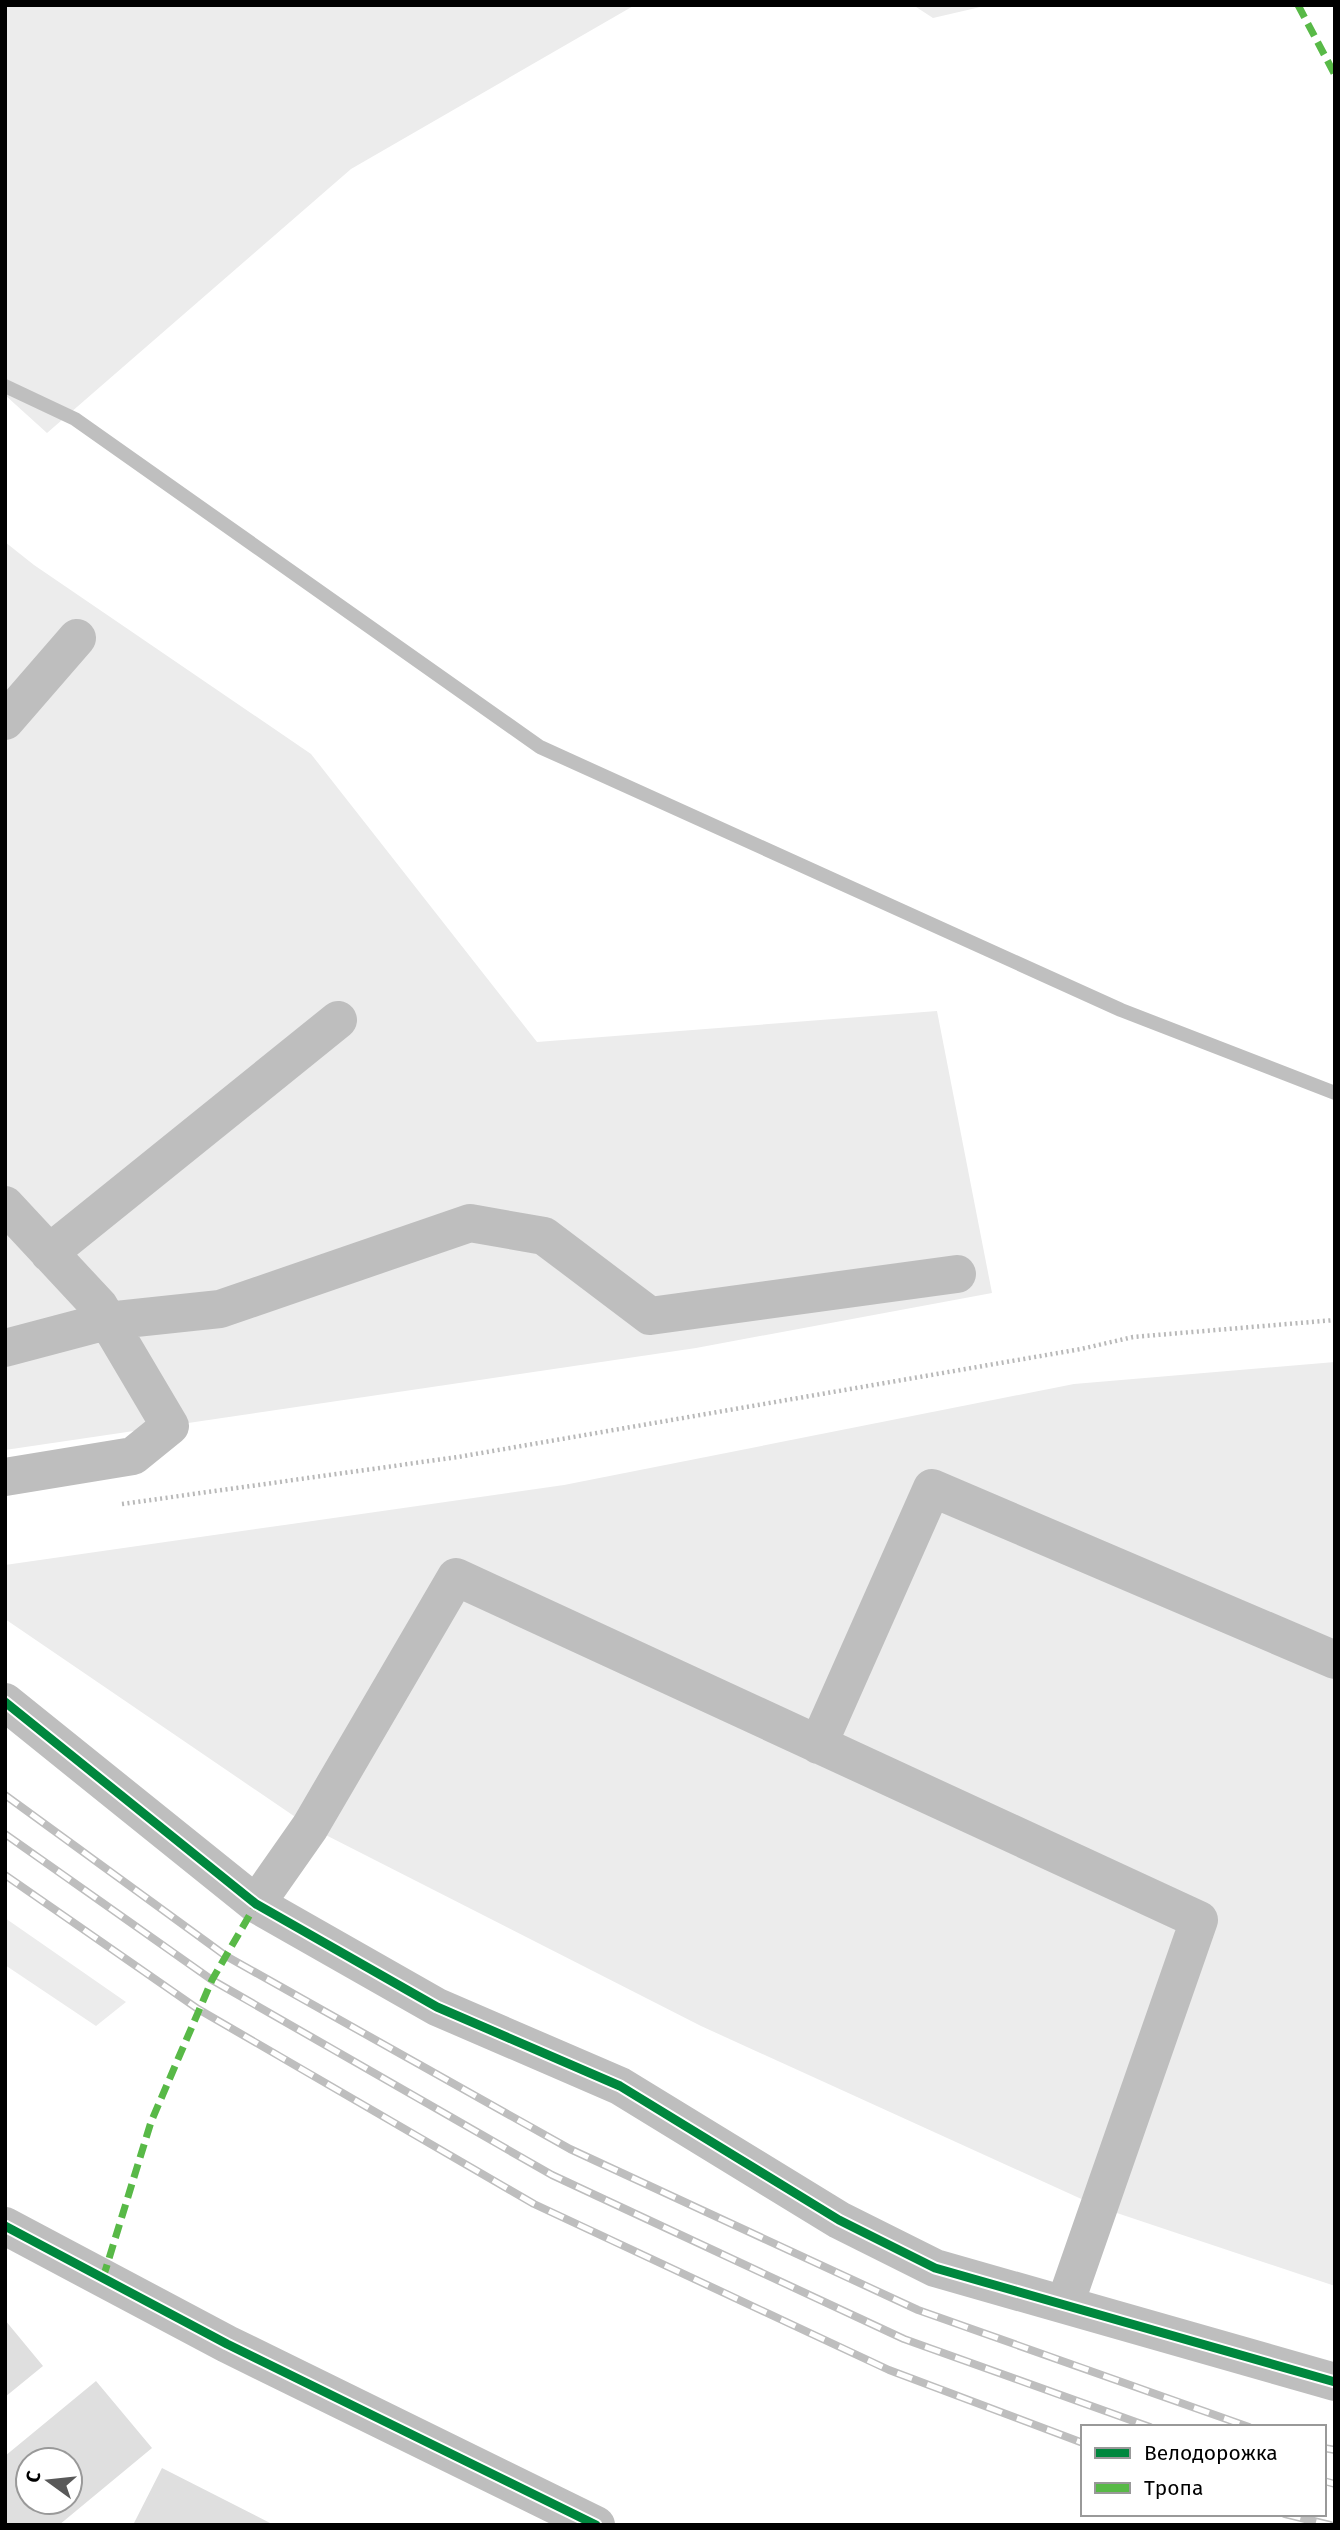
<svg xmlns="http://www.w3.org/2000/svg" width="1340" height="2530" viewBox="0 0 1340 2530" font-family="'Fira Sans',sans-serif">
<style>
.green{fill:#ececec}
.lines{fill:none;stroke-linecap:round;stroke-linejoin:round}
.stream{stroke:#bfbfbf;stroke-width:14}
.building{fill:#dfdfdf;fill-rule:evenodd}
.path{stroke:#b9b9b9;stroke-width:4.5;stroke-dasharray:2 3.5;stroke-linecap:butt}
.minor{stroke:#bebebe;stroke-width:38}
.rail-casing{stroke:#bebebe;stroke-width:8}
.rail{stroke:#fff;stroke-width:5;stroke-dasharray:16;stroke-linecap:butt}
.quiet{stroke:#58b947;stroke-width:7;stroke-dasharray:14 7;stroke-linecap:butt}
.cycleway-casing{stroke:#fff;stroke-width:13}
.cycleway{stroke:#00873e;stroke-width:9}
</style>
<rect width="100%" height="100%" fill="#fff"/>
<path class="green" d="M5,5H635L351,169L47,433L5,395Z
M913,5H989L933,18Z
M5,542L34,565L311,754L537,1042L937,1011L992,1293L696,1348L5,1450Z
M1335,1362V2286L1099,2207L701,2026L310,1827L5,1619V1565L564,1485L1074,1384Z
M5,1918L126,2002L96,2026L5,1965Z"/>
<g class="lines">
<path class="stream" d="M5,386L75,419L540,747L1121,1010L1335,1093"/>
</g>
<path class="building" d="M5,2320L43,2366L5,2397Z
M96,2381L152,2448L59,2525H5V2456ZM28,2460H70V2502H28Z
M162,2468L274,2525H133Z"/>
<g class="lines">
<path class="path" d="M122,1504L458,1457L1081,1349L1133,1337L1335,1320"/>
<path class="minor" d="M5,721L77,638
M5,1205L99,1306L170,1426L133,1456L5,1477
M49,1253L338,1020
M5,1348L107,1321L220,1309L470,1223L544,1236L650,1316L957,1274
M5,1702L256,1904L437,2007L620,2086L839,2220L935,2268L1335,2382
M818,1745L932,1488L1335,1660
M256,1904L310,1827L456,1577L1199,1920L1065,2304
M5,2226L227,2344L596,2525"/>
<g class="rail-casing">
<path id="rail" d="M5,1795L226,1956L570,2149L918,2310L1249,2427
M5,1834L212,1980L552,2175L904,2339L1150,2427
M5,1875L198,2009L534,2204L889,2370L1083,2443
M1324,2448L1335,2450
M1324,2481L1335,2484
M1285,2514L1330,2525"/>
</g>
<use href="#rail" class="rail"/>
<path class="quiet" d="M1298,5L1335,75
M103,2278L151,2122L212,1980L256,1904"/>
<g class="cycleway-casing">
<path id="cycleway" d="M5,1702L256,1904L437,2007L620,2086L839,2220L935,2268L1335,2382
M5,2226L227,2344L596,2525"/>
</g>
<use href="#cycleway" class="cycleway"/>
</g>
<rect width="1340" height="2530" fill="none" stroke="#000000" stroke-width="14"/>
<rect x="1081" y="2425" width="245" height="91" fill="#ffffff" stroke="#999999" stroke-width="2"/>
<rect x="1095" y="2448" width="35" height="10" fill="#00873e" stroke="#999999" stroke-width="2"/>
<text x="1144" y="2460" font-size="21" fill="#000000">Велодорожка</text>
<rect x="1095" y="2483" width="35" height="10" fill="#58b947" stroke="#999999" stroke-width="2"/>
<text x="1144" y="2495" font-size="21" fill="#000000">Тропа</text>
<g transform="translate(49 2481) rotate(285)"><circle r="33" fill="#ffffff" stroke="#999999" stroke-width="2"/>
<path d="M0-5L12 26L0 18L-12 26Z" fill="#595959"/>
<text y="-10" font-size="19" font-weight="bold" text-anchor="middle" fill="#000000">С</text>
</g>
</svg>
